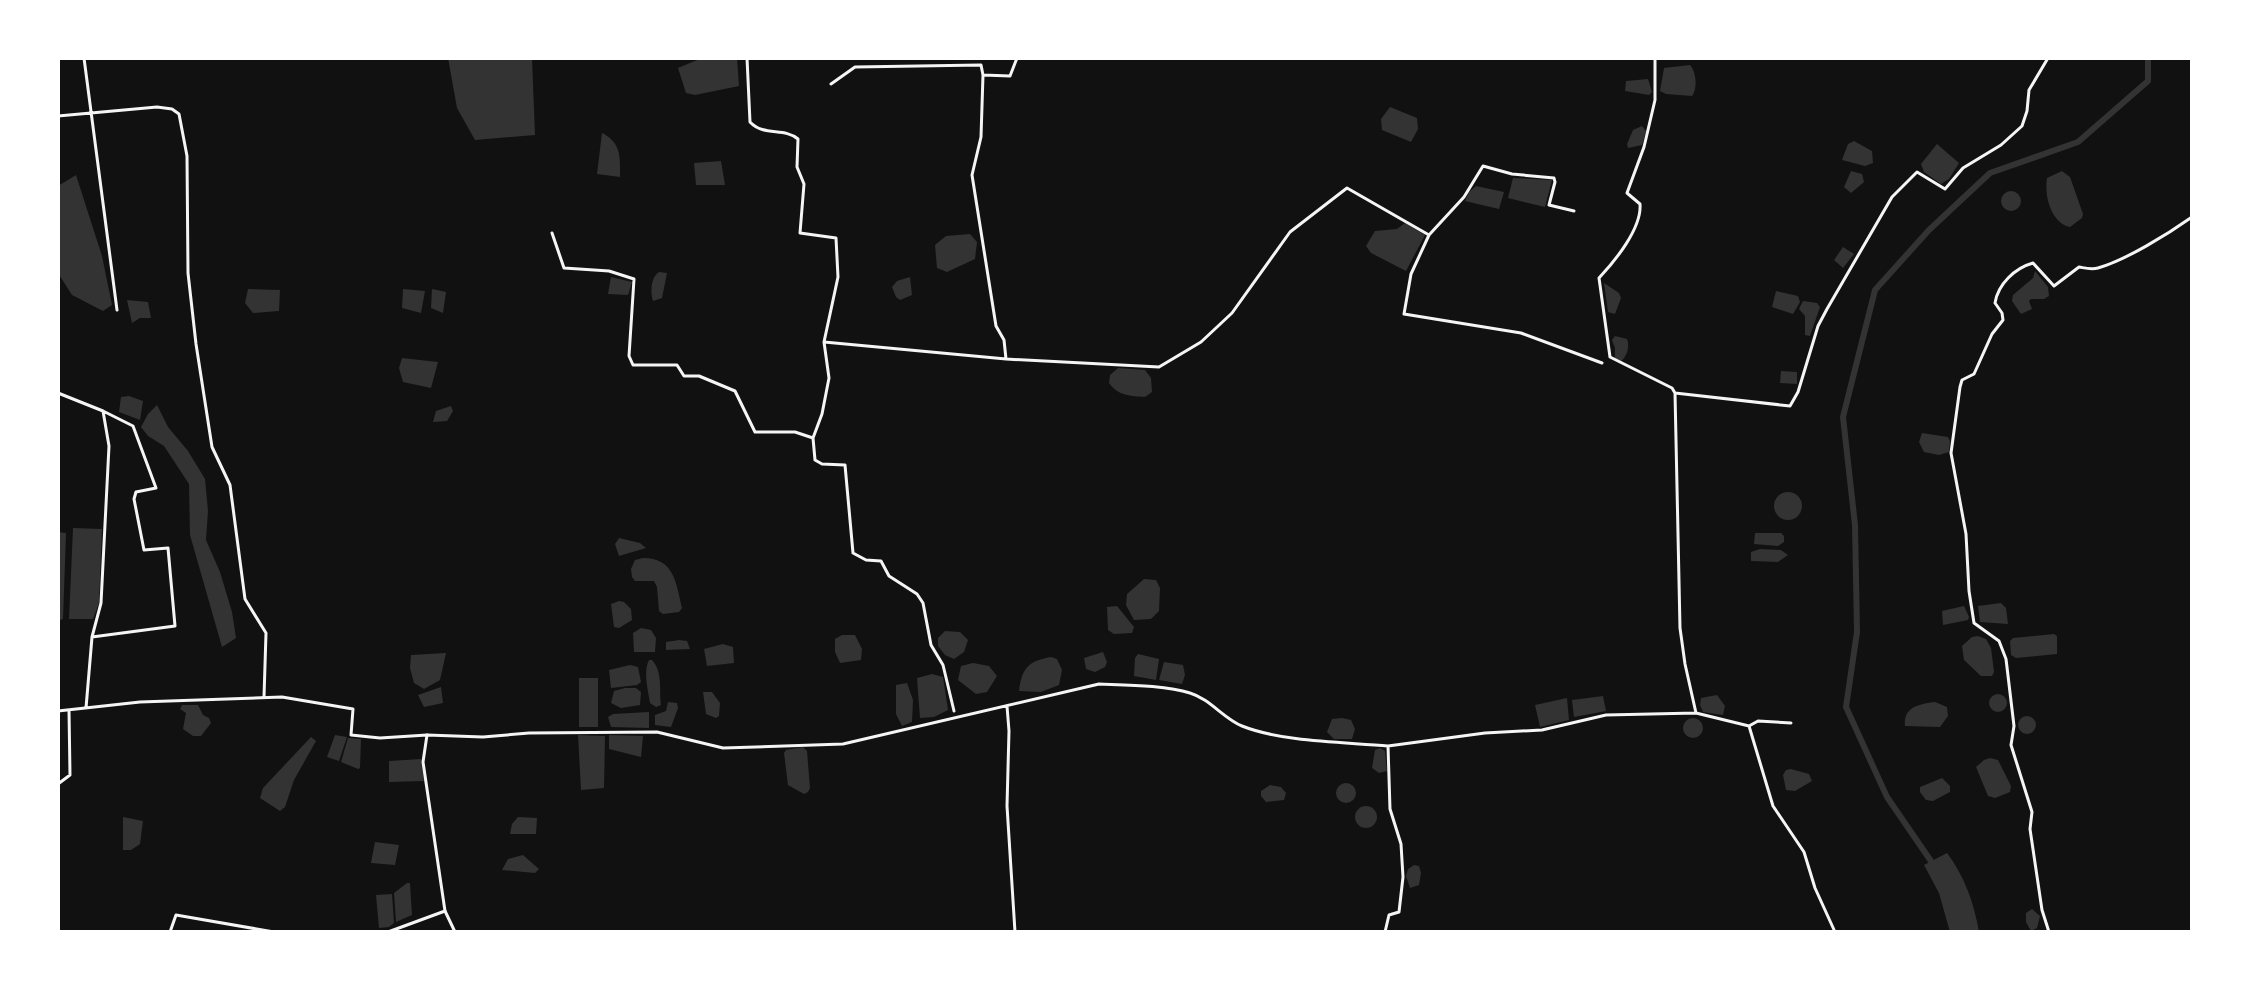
<svg xmlns="http://www.w3.org/2000/svg" width="2250" height="990" viewBox="0 0 2250 990" font-family="Ubuntu,sans-serif">
<style>
.water{fill:#333}
.lines{fill:none;stroke-linecap:round;stroke-linejoin:round}
.canal{stroke:#333;stroke-width:6}
.minor{stroke:#f5f5f5;stroke-width:3}
.tertiary{stroke:#f5f5f5;stroke-width:3}
</style>
<rect width="100%" height="100%" fill="#111"/>
<path class="water" d="M448,58H532L535,135L475,140L457,108Z
M702,58H737L739,86L695,95L686,93L678,68Z
M1690,65C1696,71 1698,88 1692,96L1666,94L1660,91L1664,68Z
M1648,79L1652,92L1649,95L1625,91L1626,81Z
M1390,107L1417,118L1418,129L1411,142L1382,130L1381,119Z
M1642,126L1646,131L1642,145L1628,148L1627,144L1633,130Z
M602,133C622,143 620,158 620,177L597,174Z
M1854,141L1872,151L1873,163L1865,166L1842,160L1848,144Z
M1937,144L1959,163L1949,179L1941,184L1924,172L1921,164Z
M721,161L725,185H696L694,163Z
M1851,171L1862,174L1864,182L1851,193L1844,187Z
M2062,171L2070,177L2083,214L2082,218L2070,227C2051,223 2044,195 2047,178Z
M76,175L102,256L112,305L103,311L72,295L58,273V186Z
M1513,178L1552,180L1545,207L1508,198Z
M1476,186L1504,192L1499,209L1465,201L1469,192Z
M2001 201a10 10 0 1 1 20 0a10 10 0 1 1-20 0Z
M1405,223L1425,235L1406,271L1371,253L1366,246L1375,231L1397,229Z
M970,234L977,242L975,259L947,272L937,268L935,245L946,236Z
M1843,247L1854,254L1843,268L1834,260Z
M2035,271L2048,287L2049,296L2044,299H2031L2029,301L2032,309L2021,314L2012,301L2013,295L2033,278Z
M659,272L667,273L662,298L653,301C650,292 651,277 659,272Z
M611,277L632,282L628,295L608,294Z
M910,277L912,295L900,300L896,297L892,287L897,281Z
M1604,283L1619,293L1621,298L1615,314L1608,312Z
M248,289L280,290L279,311L253,313L245,303Z
M403,289L425,291L421,313L402,308Z
M432,289L446,292L443,313L431,308Z
M1776,291L1798,296L1800,302L1793,314L1772,307Z
M127,300L148,302L151,318H140L132,323Z
M1803,301L1817,303L1820,307L1810,336L1805,335V316L1799,309Z
M1615,336L1627,339C1630,346 1627,357 1621,361L1615,358V348L1612,340Z
M402,358L438,362L431,388L403,382L399,368Z
M1118,368L1145,370L1151,378L1152,392L1145,397C1131,396 1118,396 1109,383L1110,375Z
M1781,371L1797,372V384L1780,383Z
M129,396L143,401L140,420L119,412L121,397Z
M157,405L168,427L188,451L205,479L208,511L206,540L220,572L232,612L236,638L222,647L190,535L189,484L164,446L148,436L141,427L148,414Z
M451,406L453,411L447,421L433,422L436,411Z
M1922,433L1948,437L1950,441L1949,452L1939,455L1924,452L1919,442Z
M1774 506a14 14 0 1 1 28 0a14 14 0 1 1-28 0Z
M73,528L102,529L99,603L93,619H69Z
M58,532L66,533L63,619L58,621Z
M1755,533H1781L1784,536V542L1778,546L1754,544Z
M619,538L640,543L646,548L619,556L615,544Z
M1760,549L1781,550L1788,555L1778,562L1751,561V552Z
M643,558C674,558 676,582 682,608L679,612L663,614L659,611L657,587L654,581H635L632,577L631,569L635,560Z
M1144,579L1156,580L1160,588L1159,611L1151,619L1134,620L1126,605L1127,594Z
M619,601L624,602L631,609L632,620L619,628L614,627L611,604Z
M2001,603L2006,608L2008,624L1980,622L1978,606Z
M1117,606L1134,627L1132,633L1114,634L1108,630L1107,607Z
M1964,606L1969,617L1968,620L1943,625L1942,611Z
M641,628L651,630L656,638L655,652H634L633,633Z
M945,631L960,632L968,640L964,652L954,659L945,655L938,646V638Z
M2054,634L2057,636V654L2016,658L2011,655L2010,641L2013,638Z
M842,635H855L862,649L861,660L840,663L835,652V639Z
M1978,636L1986,639L1991,648L1994,672L1992,676H1981L1964,660L1962,646L1972,637Z
M679,640L687,641L690,649L666,650V642Z
M723,644L733,647L734,663L707,666L704,649Z
M1103,652L1107,662L1105,667L1095,672L1086,669L1084,658Z
M446,653L440,680L424,689L414,683L410,668L411,655Z
M1138,654L1159,659L1156,680L1134,676L1135,658Z
M1051,657L1057,659L1062,670L1059,685L1041,692L1019,691C1022,668 1028,661 1051,657Z
M649,660H652C663,672 659,690 661,705L656,707L650,703C648,690 643,672 649,660Z
M1164,662L1183,665L1185,675L1182,684L1159,680Z
M973,663L989,666L997,676L987,692L976,694L958,680L961,666Z
M630,665L638,667L641,682L637,685L611,688L609,670Z
M932,674L943,677L948,710L934,717L920,718L917,678Z
M579,678H598V727H579Z
M907,683L913,700L912,722L902,726L896,714V685Z
M441,687L443,703L424,707L418,695Z
M625,688H636L641,692L640,705L621,708L611,703L614,691Z
M703,692H712L720,703L719,716L716,718L706,714Z
M1989 703a9 9 0 1 1 18 0a9 9 0 1 1-18 0Z
M1717,695L1725,706L1723,715L1703,712L1700,705L1701,698Z
M1603,696L1606,711L1574,717L1572,700Z
M1567,698L1569,720L1540,727L1535,705Z
M668,702L677,703L678,708L671,727L655,725V715L666,711Z
M1935,702L1947,707L1948,716L1940,727L1905,726C1903,707 1919,704 1935,702Z
M182,705H198L203,715L209,718L211,723L201,736H193L183,729L186,713L180,709Z
M649,712V728L611,727L608,717L613,714Z
M2018 725a9 9 0 1 1 18 0a9 9 0 1 1-18 0Z
M1342,718L1351,720L1355,729L1352,739H1334L1327,732L1332,719Z
M1683 728a10 10 0 1 1 20 0a10 10 0 1 1-20 0Z
M335,735L347,737L339,761L327,757Z
M578,735L605,736L604,788L581,790Z
M609,735L643,736L641,757L609,749Z
M311,737L316,741L294,780L285,807L280,811L260,798L263,788Z
M348,738L361,739L360,768L358,769L341,762Z
M803,747L807,751L810,788L808,792L804,794L788,785L784,753L786,750Z
M1380,748L1385,751L1387,771L1379,773L1372,768L1375,750Z
M1990,758L1998,760L2011,786L2010,792L1995,798L1988,796L1976,767L1984,760Z
M421,759L424,781L389,782V761Z
M1791,769L1809,774L1812,781L1795,791L1786,790L1783,775L1786,770Z
M1942,778L1950,786V792L1933,801L1926,800L1920,792V787Z
M1336 793a10 10 0 1 1 20 0a10 10 0 1 1-20 0Z
M1270,785L1281,787L1286,793L1284,800L1266,802L1261,796V791Z
M1355 817a11 11 0 1 1 22 0a11 11 0 1 1-22 0Z
M123,817L143,821L140,844L131,850H123Z
M518,817L537,818L536,834H510L512,824Z
M375,842L399,845L395,865L371,863Z
M1947,853C1965,877 1974,903 1979,932H1950L1939,893L1924,865Z
M523,855L539,869L535,873L502,870L508,859Z
M1414,865L1419,866L1421,873L1419,885L1410,888L1406,876L1408,869Z
M407,883H410L412,915L396,922L394,893Z
M392,894L394,923L389,927L379,928L376,895Z
M2032,909L2040,916L2037,928L2031,931L2026,922V913Z"/>
<g class="lines">
<path class="canal" d="M1935,867L1887,797L1846,707L1857,632L1855,525L1843,417L1875,290L1929,230L1990,173L2078,142L2148,81V58"/>
<path class="minor" d="M84,58L117,310
M747,58L750,122C764,137 784,127 798,139L797,167L804,184L800,233L836,238L838,277L824,342L829,378L822,414L813,438L815,460L822,464L845,465L853,553L866,560L881,561L889,576L917,594L923,603L931,645L943,665L954,711
M1655,58V100L1644,147L1627,193L1640,204C1642,228 1615,261 1599,278L1610,357L1672,388L1675,393L1680,628L1685,664L1696,713
M831,84L855,67L981,65L983,75
M58,116L157,107L172,109L179,114L187,156L188,273L196,344L212,447L230,485L245,599L266,633L264,697
M552,233L564,268L609,271L634,279L629,356L633,365H677L684,376H699L735,391L755,432H795L813,438
M1429,235L1464,197L1483,166L1512,174L1554,178L1555,182L1549,205L1574,211
M824,342L1006,359L1004,340L996,326L972,175L981,137L983,75L1010,76L1017,58
M1006,359L1159,367L1201,342L1232,313L1290,232L1347,188L1429,235L1411,274L1404,314L1521,333L1602,363
M58,393L103,411L109,446L101,603L92,637L86,708
M1675,393L1790,406L1798,392L1818,326L1827,309L1892,197L1917,172L1945,189L1963,168L2001,145L2022,126L2027,111L2029,90L2048,58
M92,637L175,626L168,548L144,550L134,499L136,492L156,488L133,426L103,411
M1007,706L1009,731L1007,806L1015,932
M58,711L140,702L282,697L353,709L351,735L380,738L427,735L483,737L529,733L657,732L723,748L843,744L1099,684C1125,685 1166,685 1190,693C1210,699 1224,719 1242,726C1282,742 1344,742 1388,746L1390,809L1401,844L1403,877L1399,912L1389,915L1385,932
M1749,726L1758,721L1791,723
M1388,746L1485,733L1542,730L1606,715L1696,713L1749,726L1773,806L1804,852L1815,888L1835,932
M58,784L70,775L69,710
M170,932L176,915L274,932
M388,932L445,911
M2049,932L2042,910L2030,829L2032,812L2011,745L2014,726L2006,659L1999,641L1974,623L1969,591L1966,534L1951,453L1960,387L1962,380L1974,374L1992,334L2003,320L2002,313L1995,303C1998,284 2015,268 2033,263L2054,286L2079,267C2085,268 2091,270 2098,268C2126,260 2168,234 2192,217"/>
<path class="tertiary" d="M427,735L423,762L445,911L455,932"/>
</g>
<rect width="2250" height="990" fill="none" stroke="#ffffff" stroke-width="120"/>
</svg>
